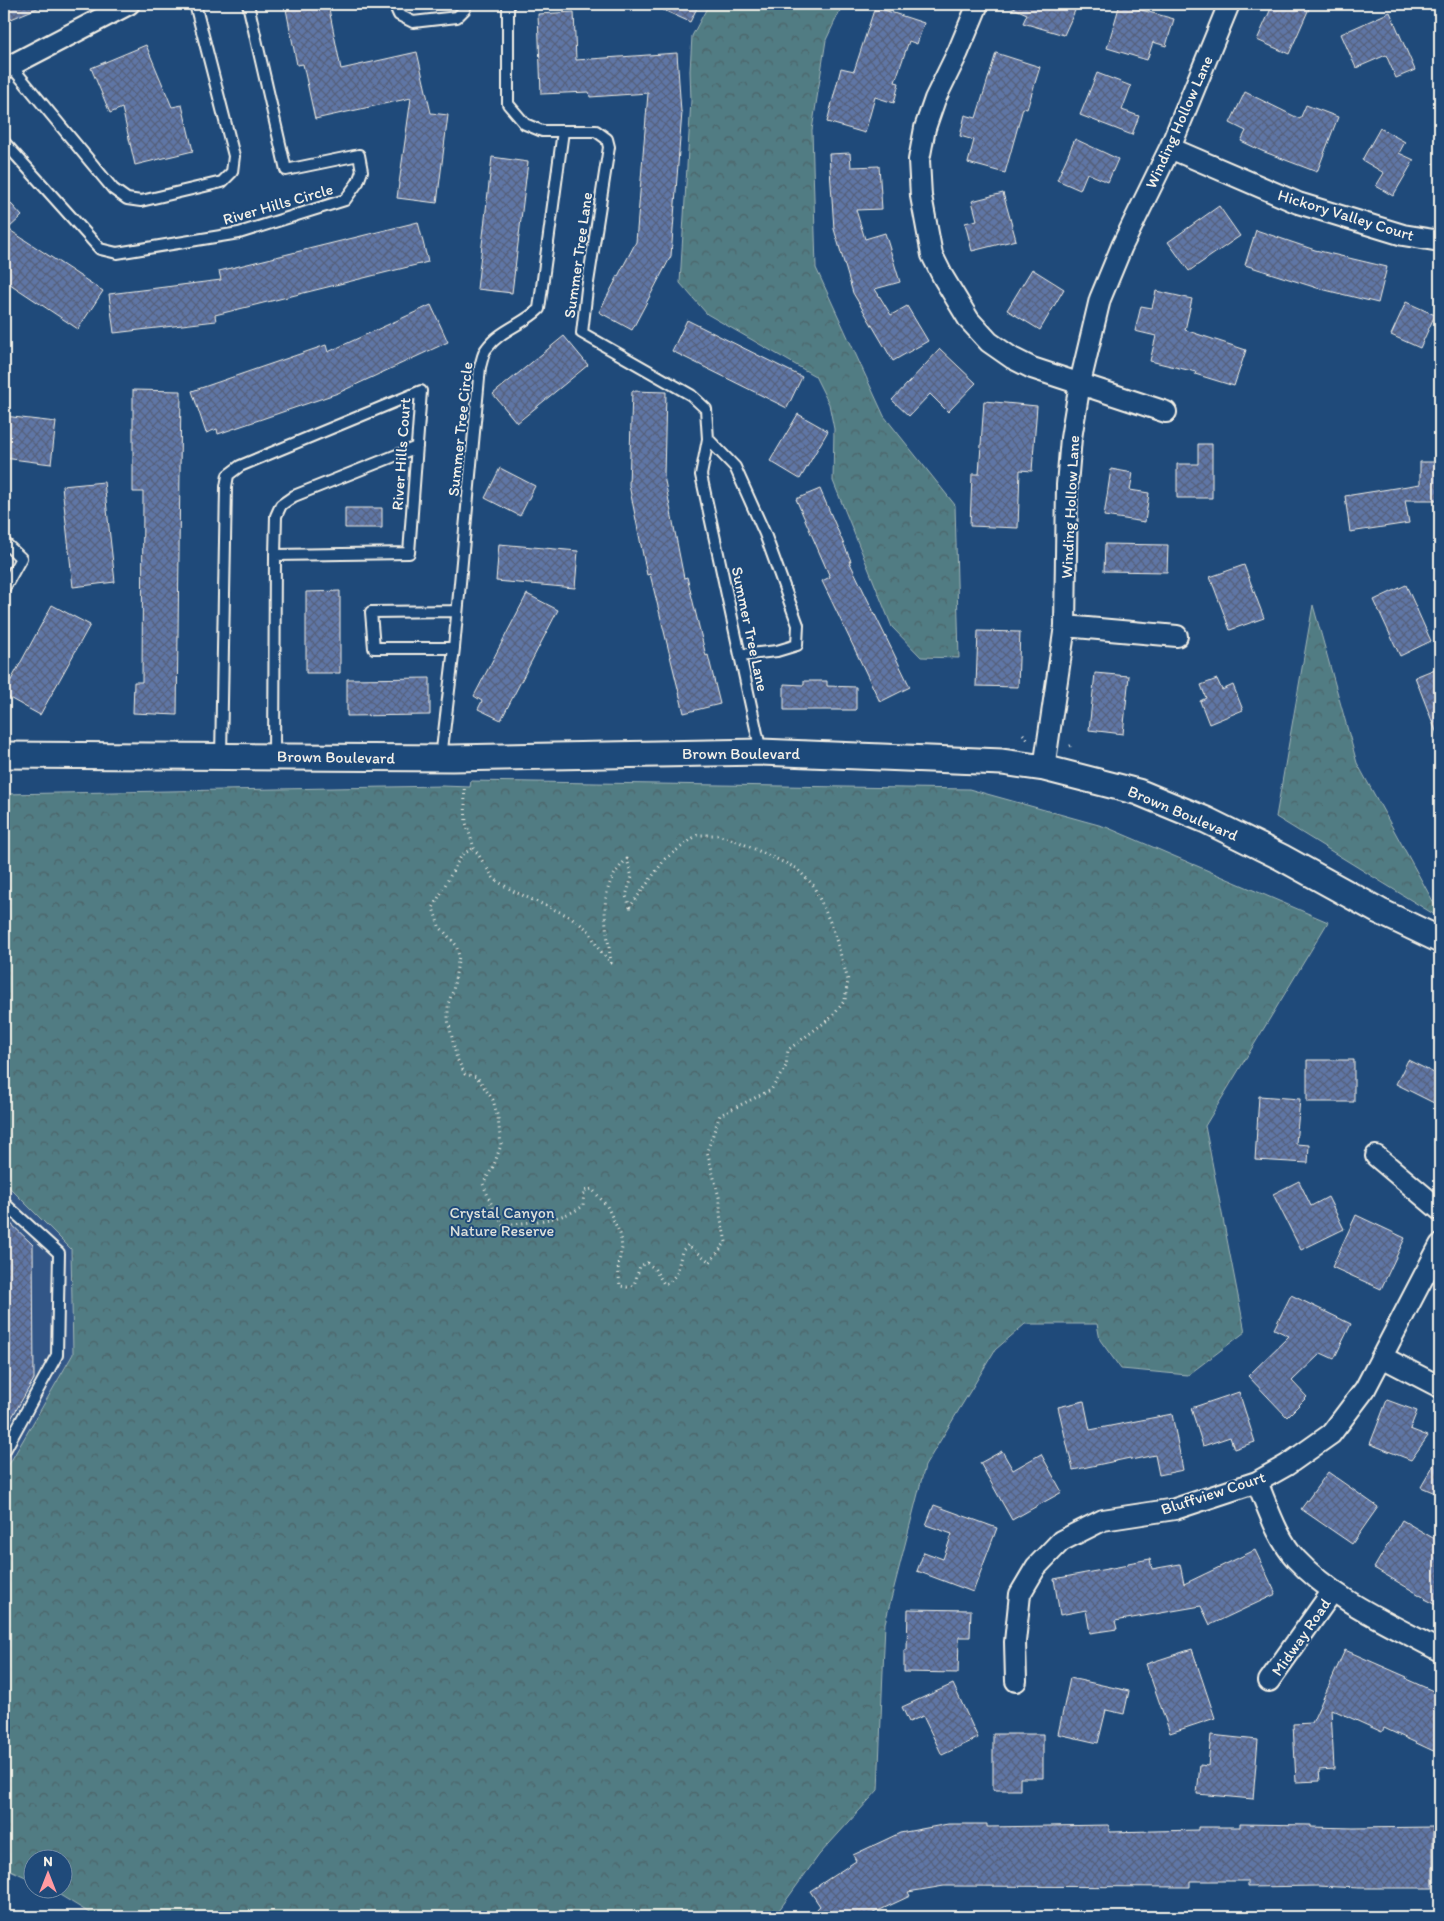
<svg xmlns="http://www.w3.org/2000/svg" width="1444" height="1921" viewBox="0 0 1444 1921" font-family="Itim,sans-serif">
<style>
.built{fill:#325787}
.forest{fill:url(#forest-crowns);stroke:#a2b6b6}
.building{fill:url(#building-cross-hatch);stroke:#f4f1e8}
.lines{fill:none;stroke-linecap:round;stroke-linejoin:round}
.service-casing{stroke:#f4f1e8;stroke-width:14}
.minor-casing{stroke:#f4f1e8;stroke-width:24}
.tertiary-casing{stroke:#f4f1e8;stroke-width:29}
.path{stroke:#f4f1e8;stroke-width:3;stroke-dasharray:1 4;stroke-linecap:butt}
.service{stroke:#1f4a7a;stroke-width:10}
.minor{stroke:#1f4a7a;stroke-width:20}
.tertiary{stroke:#1f4a7a;stroke-width:25}
.labels{text-anchor:middle;dominant-baseline:central;stroke-width:4;stroke-linejoin:round;paint-order:stroke}
.street-label{font-size:16px;fill:#f4f1e8;stroke:#1f4a7a}
.park-label{font-size:16px;fill:#dcdfd9;stroke:#1f4a7a}
</style>
<defs>
<pattern id="forest-crowns" width="20" height="18" patternUnits="userSpaceOnUse" patternTransform="scale(1.25)"><rect width="20" height="18" fill="#517b83"/><path d="M2 6a3 3 0 1 1 6 0M12 15a3 3 0 1 1 6 0" fill="none" stroke="#4d6468"/></pattern>
<pattern id="building-cross-hatch" width="8" height="8" patternUnits="userSpaceOnUse" patternTransform="scale(1.25)"><rect width="8" height="8" fill="#5f76a6"/><path d="M0 0l8 8M0 8l8-8" fill="none" stroke="#55617b"/></pattern>
</defs>
<rect width="100%" height="100%" fill="#1f4a7a"/>
<filter id="ink" filterUnits="userSpaceOnUse"><feTurbulence type="fractalNoise" baseFrequency=".02" numOctaves="2"/><feDisplacementMap in="SourceGraphic" scale="10" xChannelSelector="R" yChannelSelector="G"/><feConvolveMatrix kernelMatrix="1 2 1 2 8 2 1 2 1" color-interpolation-filters="sRGB"/></filter>
<g filter="url(#ink)">
<path class="built" d="M4,1182L71,1249L73,1354L4,1473Z"/>
<path class="forest" d="M709,4H843L826,40L812,130L816,268L884,416L955,505L959,658L921,657L892,627L833,481L834,429L829,404L815,376L707,314L680,283L691,100L690,71L692,36Z
M1313,605L1357,763L1440,914V918L1276,817Z
M471,781L969,789L1106,827L1328,922L1205,1126L1245,1332L1188,1375L1121,1369L1100,1340L1097,1324H1025L995,1350L925,1466L885,1623L878,1790L819,1855L774,1917H96L50,1889L62,1888V1858H32V1880L4,1867V1473L73,1354L71,1249L4,1182V794L442,786L470,787Z"/>
<path class="building" d="M4,4H47L4,22Z
M285,4H328L341,69L417,52L431,113L448,115L437,203L397,198L411,98L315,119L303,64L297,65Z
M650,4H699L690,22Z
M1004,4H1078L1064,35L1023,23L1027,14Z
M1120,4L1174,19L1166,46L1153,42L1147,60L1107,48Z
M1273,4H1311L1289,54L1257,40Z
M875,7L924,23L917,44L909,41L895,82L899,83L894,103L875,97L865,133L827,122L841,68L854,71Z
M574,12L576,60L677,53L681,112H682L671,256L632,330L599,312L636,242L648,93L590,97L589,92L541,94L538,14Z
M1390,12L1415,70L1396,78L1386,55L1356,68L1341,34Z
M146,45L172,107L182,105L193,151L135,165L122,108L110,113L91,68Z
M996,53L1040,67L1027,109L1023,108L1005,173L968,163L974,140L960,136L965,115L976,118Z
M1097,73L1131,86L1122,110L1139,116L1132,135L1080,115Z
M1245,92L1300,119L1306,105L1338,117L1317,172L1262,151L1241,141L1246,131L1230,123Z
M1380,128L1405,142L1399,153L1414,160L1393,196L1376,186L1384,173L1362,160Z
M1075,139L1118,159L1108,182L1087,173L1080,190L1057,180Z
M850,153L851,167L879,166L882,209L856,210L865,239L885,233L900,282L875,289L891,315L907,306L928,341L893,361L853,293L834,229L829,154Z
M492,157L528,162L512,293L477,289Z
M1003,193L1016,240L972,251L965,223L977,220L972,201Z
M4,196L22,216L8,229L103,291L78,329L4,280Z
M1219,206L1240,236L1189,271L1168,242Z
M418,222L428,262L215,315L216,321L114,333L109,294L221,280L219,271Z
M1256,230L1315,250L1387,267L1378,303L1317,288L1245,265Z
M1032,269L1064,289L1040,330L1007,310Z
M1156,291L1192,299L1185,330L1246,350L1234,386L1195,374L1196,372L1150,361L1156,336L1135,331L1141,306L1152,308Z
M1406,302L1435,315L1420,348L1391,335Z
M431,305L448,342L338,393L218,434L217,429L206,433L192,391L326,345L328,352Z
M687,320L802,377L787,408L672,351Z
M564,336L588,365L517,423L493,394Z
M940,349L976,383L948,412L930,394L909,416L892,400Z
M133,390L181,391L177,715L133,713L134,682H142L143,492H133Z
M632,391L666,392L664,476L684,578L687,577L706,656L708,655L720,704L684,713L650,574L647,575L629,485Z
M984,401L1037,406L1032,471L1020,470L1018,528L970,526L972,474H979Z
M798,414L828,431L800,479L770,461Z
M4,416L56,422L51,464L4,458Z
M1198,444H1212V498H1177V464H1198Z
M1420,462H1440V500H1405L1409,523L1350,532L1345,496L1420,484Z
M500,468L535,486L520,516L485,498Z
M1111,469L1133,473L1130,490L1149,493L1145,522L1104,516Z
M104,482L115,582L73,587L62,486Z
M820,489L851,561H849L910,687L880,702L822,581L830,577L796,499Z
M345,508H382V528H345Z
M499,544L578,551L575,588L496,581Z
M1105,544L1168,545L1167,572L1104,571Z
M1244,565L1264,618L1230,630L1210,577Z
M1406,585L1431,641L1400,656L1374,600Z
M340,591V673H306V592Z
M527,594L558,610L501,720L478,709L482,701L474,696Z
M52,605L90,625L40,715L4,695V693Z
M978,631L1020,632L1018,687L976,686Z
M1440,667V739H1439L1415,677Z
M1095,673L1129,676L1123,734L1089,730Z
M430,678V715L347,716V679Z
M1217,679L1222,690L1233,685L1243,710L1209,724L1200,701L1206,698L1201,685Z
M804,681H827V686L856,687V710H784V684L804,685Z
M1307,1060H1354V1102H1307Z
M1408,1060L1440,1076V1106L1396,1084Z
M1259,1096L1300,1099L1296,1144L1309,1145L1308,1163L1255,1160Z
M1299,1181L1311,1206L1328,1197L1344,1229L1301,1250L1273,1194Z
M1356,1215L1405,1238L1381,1289L1332,1267Z
M4,1217L33,1245L34,1379L4,1431Z
M1291,1295L1351,1324L1334,1359L1321,1353L1292,1381L1307,1397L1287,1417L1248,1376L1289,1336L1274,1329Z
M1239,1392L1255,1442L1234,1449L1230,1437L1203,1446L1191,1408Z
M1387,1400L1417,1411L1410,1429L1428,1436L1411,1460L1370,1444Z
M1084,1401L1090,1430L1172,1414L1183,1470L1159,1475L1155,1455L1131,1460L1130,1458L1073,1470L1058,1407Z
M1002,1451L1013,1470L1041,1454L1062,1492L1012,1520L980,1463Z
M1440,1454V1495L1421,1487Z
M1328,1472L1378,1507L1352,1544L1301,1509Z
M934,1505L997,1528L973,1592L917,1571L924,1552L943,1559L952,1534L926,1525Z
M1402,1520L1440,1542V1607L1424,1599L1425,1598L1374,1568Z
M1255,1550L1276,1594L1210,1625L1201,1606L1115,1621L1117,1629L1090,1633L1086,1610L1060,1615L1054,1579L1128,1565V1563L1150,1559L1152,1569L1180,1564L1184,1584Z
M908,1609L971,1610L970,1637H959L958,1673L904,1672V1650H907Z
M1192,1649L1215,1718L1170,1733L1146,1664Z
M1345,1650L1407,1677L1406,1679L1440,1694V1754L1384,1728L1382,1732L1331,1709L1334,1769L1319,1770L1320,1781L1296,1782L1293,1724L1312,1723Z
M1070,1678L1129,1691L1124,1714L1106,1710L1098,1743L1058,1734Z
M953,1684L978,1738L942,1755L923,1716L909,1722L902,1707Z
M993,1734H1043V1778H1020V1790H993Z
M1211,1735L1258,1740L1253,1799L1197,1794L1200,1765L1208,1766Z
M948,1824H987V1827L1109,1825V1832L1198,1830V1827H1240V1824L1311,1825V1827L1353,1828L1433,1827V1888H1359L1318,1886L1248,1887V1881H1190V1887L944,1886L908,1892L910,1896L865,1917H808L820,1906L810,1891L856,1861L853,1855L900,1833Z"/>
<g class="lines">
<g class="service-casing">
<path id="service" d="M394,4L399,15L413,22L457,17L465,9V4
M508,4V104L525,124L542,131H596L607,139L609,147L587,289L582,333L691,395L706,409L708,439L701,475L761,752
M11,66L113,189L127,199L141,201L222,182L232,172L234,156L195,4
M4,142L100,249L117,253L239,233L345,200L358,182L362,171L359,155L286,170L248,4
M708,439L735,467L765,534L798,625L797,645L777,651L740,655
M4,542L21,558L4,589
M275,555L276,516L281,505L294,496L417,447
M454,648H374L371,612L456,611
M221,756L226,487L228,475L240,466L421,391L409,553L275,555L274,756
M441,758L454,648L480,367C482,361 483,352 487,348C500,330 524,324 539,309L563,131
M4,1203L59,1253L57,1355L4,1452"/>
</g>
<g class="minor-casing">
<path id="minor" d="M978,4L958,52L935,99L925,128L919,160L921,196L932,255L943,277L969,320L989,342L1012,358L1032,368L1166,412
M4,69L129,4
M1170,148L1298,203L1403,235L1440,241
M1065,626L1177,636
M1044,768L1065,626L1067,485L1071,438L1080,383L1100,299L1122,246L1170,148L1229,4
M1376,1156L1440,1210
M1382,1357L1440,1387
M1257,1482C1268,1508 1277,1538 1296,1559C1335,1601 1391,1624 1440,1651
M1016,1681L1015,1642L1020,1594L1036,1567L1061,1541L1103,1520L1175,1509L1257,1482L1287,1465L1331,1434L1365,1389L1440,1245
M1269,1681L1332,1592"/>
</g>
<g class="tertiary-casing">
<path id="tertiary" d="M4,755L452,758L761,752L1002,762L1044,768L1138,792L1206,820L1281,857L1379,911L1440,940"/>
</g>
<path class="path" d="M1023,734L1028,739
M1070,746L1074,744
M464,784L466,823L474,848L494,879L513,891L571,917L589,931L598,948L611,963C607,923 594,891 627,859L632,877L626,896L630,907L665,859L697,835H717L737,841L796,868L813,885L822,904L833,929L848,980L845,1000L833,1016L788,1050L786,1066L771,1090L720,1115L707,1151L720,1201V1215L726,1242L710,1262L688,1245L682,1251L677,1273L669,1283L664,1284L654,1268L647,1263L640,1266L634,1285L627,1287L620,1286L618,1266L622,1248L620,1234L607,1206L592,1189L584,1191L583,1206C561,1221 530,1222 503,1225L493,1208L483,1184L494,1165L501,1145L498,1118L493,1100L477,1077L465,1074L457,1059L448,1020V1004L453,991L459,956L456,945L439,926L433,908L457,863L463,854L474,848"/>
<use href="#service" class="service"/>
<use href="#minor" class="minor"/>
<use href="#tertiary" class="tertiary"/>
</g>
</g>
<g class="labels">
<g class="street-label">
<text transform="translate(1179 122) rotate(-66)">Winding Hollow Lane</text>
<text transform="translate(278 204) rotate(-16)">River Hills Circle</text>
<text transform="translate(1346 215) rotate(17)">Hickory Valley Court</text>
<text transform="translate(578 255) rotate(-82)">Summer Tree Lane</text>
<text transform="translate(460 429) rotate(-84)">Summer Tree Circle</text>
<text transform="translate(401 454) rotate(-86)">River Hills Court</text>
<text transform="translate(1070 507) rotate(-87)">Winding Hollow Lane</text>
<text transform="translate(750 629) rotate(78)">Summer Tree Lane</text>
<text x="741" y="753">Brown Boulevard</text>
<text transform="translate(336 757) rotate(1)">Brown Boulevard</text>
<text transform="translate(1183 813) rotate(23)">Brown Boulevard</text>
<text transform="translate(1213 1493) rotate(-18)">Bluffview Court</text>
<text transform="translate(1301 1637) rotate(-55)">Midway Road</text>
</g>
<g class="park-label">
<text x="502" y="1212">Crystal Canyon<tspan x="502" dy="18">Nature Reserve</tspan></text>
</g>
</g>
<rect width="1444" height="1921" fill="none" stroke="#1f4a7a" stroke-width="20"/>
<rect x="10" y="10" width="1424" height="1901" fill="none" stroke="#f4f1e8" stroke-width="2" filter="url(#ink)"/>
<g transform="translate(48 1874)"><circle r="24" fill="#1f4a7a" stroke="#748da6"/>
<path d="M0-4L9 19L0 12L-9 19Z" fill="#ff9aa2"/>
<text y="-8" font-size="14" font-weight="bold" text-anchor="middle" fill="#f4f1e8">N</text>
</g>
</svg>
